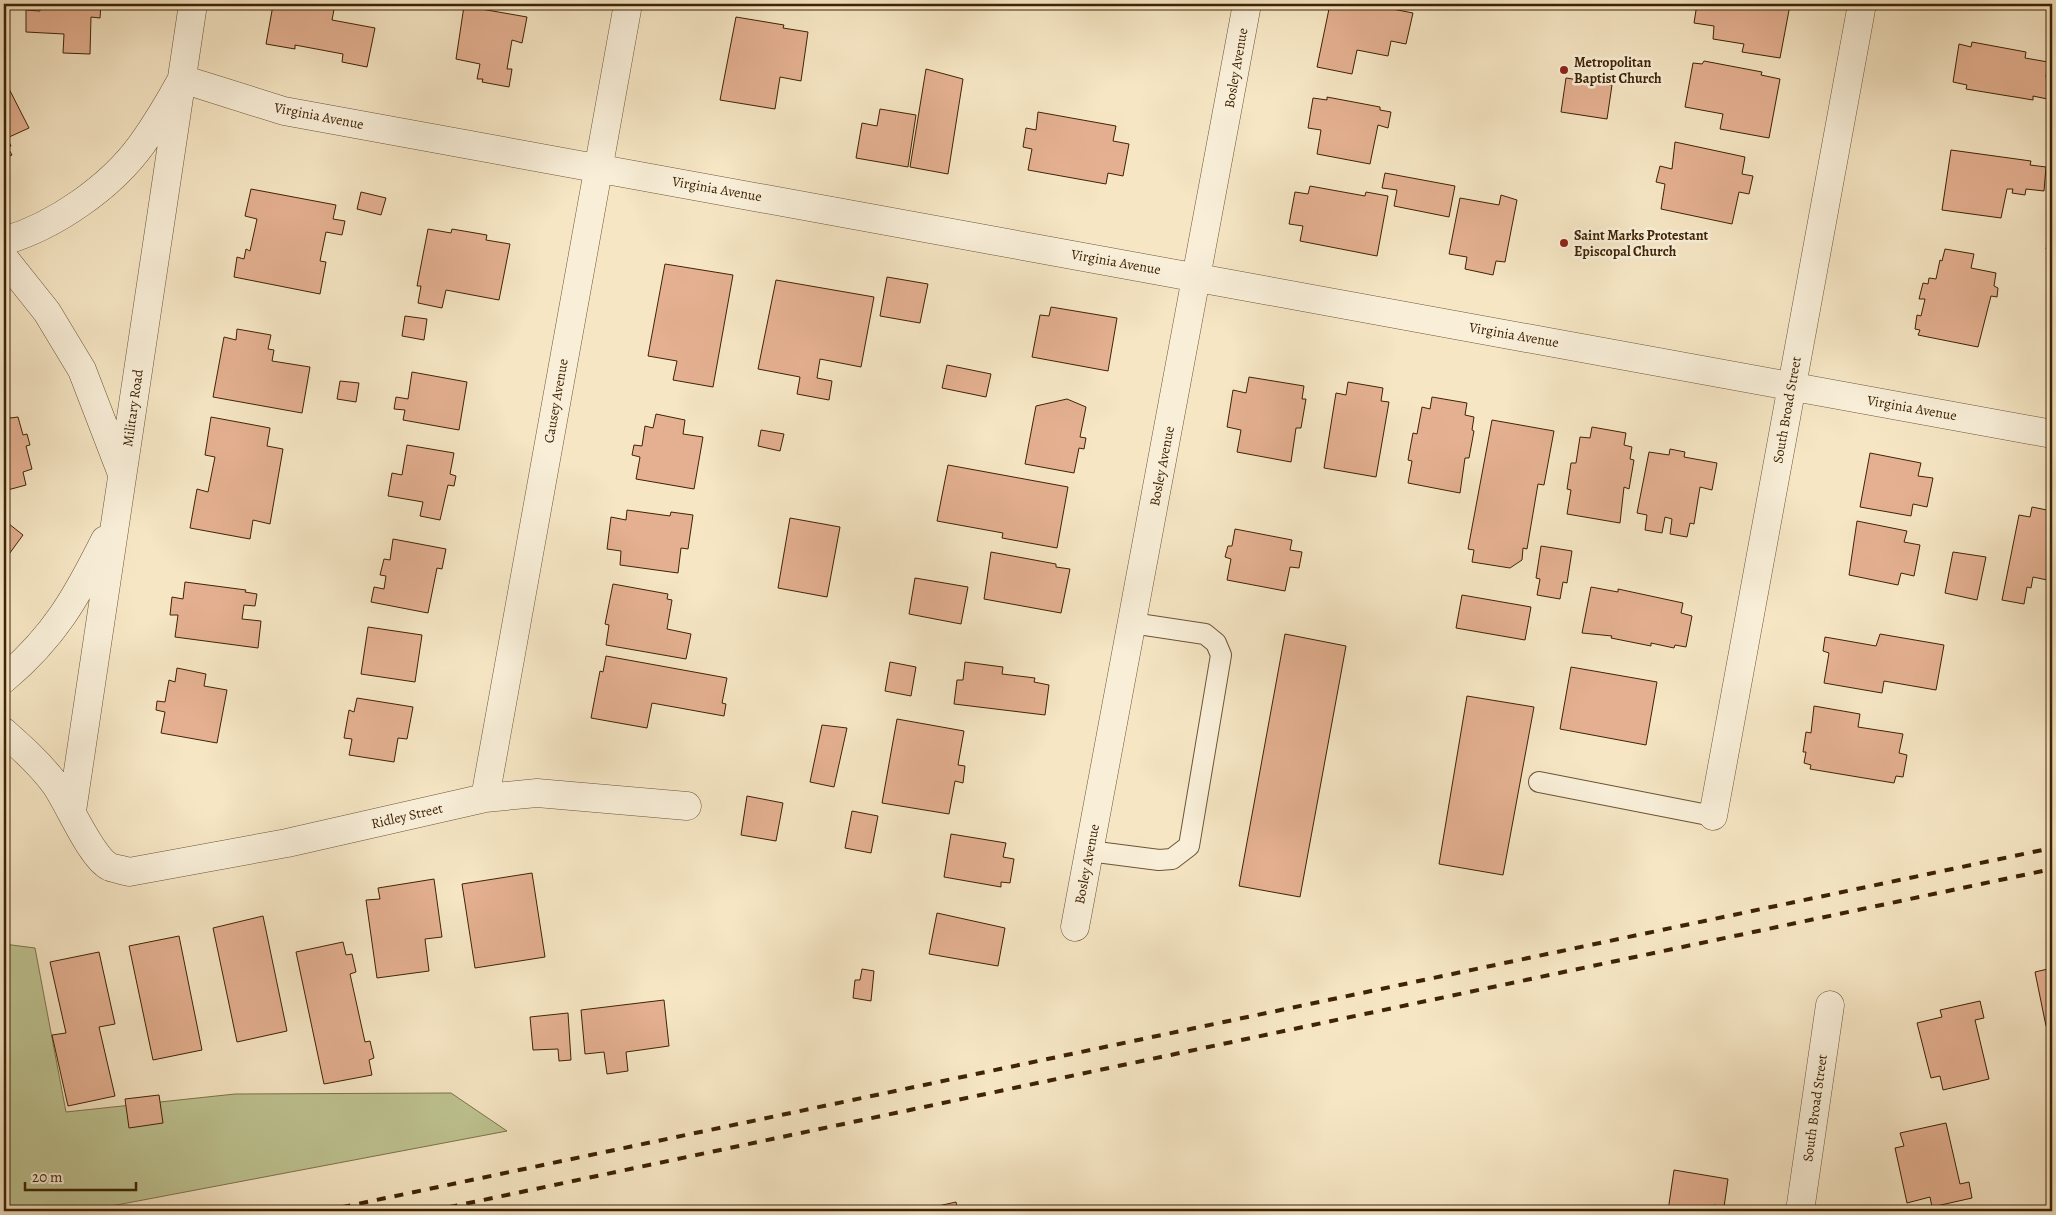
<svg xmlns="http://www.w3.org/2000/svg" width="2056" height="1215" viewBox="0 0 2056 1215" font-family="Alegreya,serif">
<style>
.green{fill:#bec492;stroke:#7e744c}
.building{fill:#e4b091;stroke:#3e2305}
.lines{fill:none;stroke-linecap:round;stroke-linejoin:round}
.lane-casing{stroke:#6c5435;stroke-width:22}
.street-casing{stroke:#6c5435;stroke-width:29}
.lane{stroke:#f9efd9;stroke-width:20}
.street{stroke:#f9efd9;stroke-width:28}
.rail{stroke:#3e2305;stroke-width:4;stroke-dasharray:9 9;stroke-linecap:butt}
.poi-dot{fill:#8f2418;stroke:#f9efd9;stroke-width:2}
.labels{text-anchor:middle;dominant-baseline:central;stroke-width:5;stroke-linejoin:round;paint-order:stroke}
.poi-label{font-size:14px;font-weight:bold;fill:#3e2305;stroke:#f9efd9;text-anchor:start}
.street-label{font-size:14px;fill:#3e2305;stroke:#f9efd9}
</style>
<rect width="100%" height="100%" fill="#f6e6c4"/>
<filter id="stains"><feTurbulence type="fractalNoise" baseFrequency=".004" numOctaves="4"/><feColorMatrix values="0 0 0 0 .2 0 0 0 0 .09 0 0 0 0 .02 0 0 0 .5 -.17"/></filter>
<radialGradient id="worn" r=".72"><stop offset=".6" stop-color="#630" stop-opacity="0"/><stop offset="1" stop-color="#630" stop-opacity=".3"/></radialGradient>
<path class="green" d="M4,944L35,948L66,1112L235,1094L451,1093L507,1131L85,1211H4Z"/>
<path class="building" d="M40,4H101L100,18L91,17L90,54L63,53L64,34L26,32V10L40,11Z
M270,4H335L332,20L375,28L367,67L342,62L343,54L295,45V49L266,44L273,5Z
M1330,4H1367L1413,13L1406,44L1391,41L1388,56L1357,50L1352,74L1317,67Z
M1697,4H1779L1790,5L1780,58L1742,52L1744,44L1713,39L1714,26L1694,23Z
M464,6L527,17L522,43L512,40L507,69H512L509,87L482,82L483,79H477L480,64L456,59Z
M736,17L784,25L783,28L808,32L801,81L780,77L775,109L720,100Z
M1972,42L2026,52L2025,58L2048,62L2046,77L2052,78V100L2033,96V100L1966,89L1967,85L1953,82L1959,44L1971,47Z
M1704,61L1762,72L1761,75L1780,79L1769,138L1720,129L1723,114L1685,107L1693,63L1702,64Z
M926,69L963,79L948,174L910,167Z
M1566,78L1612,85L1607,119L1561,112Z
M4,79L29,128L7,138L11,146L8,148L12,155L4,159Z
M1327,97L1380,107V110L1391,112L1388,128L1378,125L1370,164L1317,154L1321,130L1308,128L1313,98L1327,100Z
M880,109L916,115L908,167L856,158L862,123L877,126Z
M1038,112L1116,126L1113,141L1129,144L1123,176L1108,173L1106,184L1028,170L1032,149L1023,147L1026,128L1036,130Z
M1675,142L1745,157L1742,174L1753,176L1749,194L1739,192L1732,224L1661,209L1665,184L1656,182L1660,166L1672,169Z
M1951,150L2031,161L2030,165L2046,167L2044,191L2026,189L2025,195L2012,193L2013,189H2007L2001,218L1942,210Z
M1385,173L1455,186L1449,217L1394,206L1397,190L1382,188Z
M1310,186L1365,196L1366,192L1388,196L1377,256L1300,241L1303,226L1289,224L1295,192L1308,194Z
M251,189L336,205L333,219L345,221L342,235L326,232L320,261L326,262L320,294L234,277L237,257L244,259L246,249L250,251L257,219L245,216Z
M361,192L386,198L381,215L357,209Z
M1501,195L1517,200L1505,262L1496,261L1493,275L1465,269L1467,257L1449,254L1460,198L1499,205Z
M2052,219V250L2046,249Z
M428,229L451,233L452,229L487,235L486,240L510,244L499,300L446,290L442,308L418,303L421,286H417Z
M1945,249L1974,254L1971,268L1996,273L1994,286L1998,288L1997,297L1991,296L1978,347L1918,335L1920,330L1915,329L1917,315L1921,316L1925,299H1919L1923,283L1928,284L1929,278L1936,279L1940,260L1942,261Z
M665,264L733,275L713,387L673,380L677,361L648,356Z
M887,277L928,284L920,323L880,316Z
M776,280L874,297L861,367L820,359L817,378L832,381L829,400L797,394L800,377L758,369Z
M1051,307L1117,318L1108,371L1032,357L1040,315L1049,316Z
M405,316L427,319L424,340L402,336Z
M237,329L271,335L268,349L274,350L272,361L310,367L302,413L213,397L224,337L236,340Z
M947,365L991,374L986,397L942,388Z
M412,372L467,382L459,430L403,420L405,410L394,409L396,397L408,399Z
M1249,377L1304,386L1302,399H1306L1301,428H1296L1291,462L1237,452L1241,430L1227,427L1233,390L1246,393Z
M340,381L359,383L356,402L337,399Z
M1348,382L1383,388L1381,401L1389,402L1376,477L1324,468L1336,393L1346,395Z
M1432,397L1467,403L1465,415L1474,417L1472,430L1474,431L1469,458H1465L1460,493L1408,483L1412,461L1408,460L1413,433L1417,434L1422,407L1430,409Z
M1067,399L1086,407L1080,437L1086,438L1084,449L1079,448L1074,473L1025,464L1036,406Z
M7,407L10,418L18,417L23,435L27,434L30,445L26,446L32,469L23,472L26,485L4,491V408Z
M656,414L685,420L683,434L703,437L694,489L636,479L640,457L632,455L634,445L642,446L645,426L653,428Z
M211,417L270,428L267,446L283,449L270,524L253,520L250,539L190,528L197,489L208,492L215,457L205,455Z
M1492,420L1554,431L1544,485L1538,484L1527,549L1523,548L1522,560L1510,568L1472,562L1474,550L1468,549Z
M1592,427L1626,433L1624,445L1632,447L1630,459L1634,460L1629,489L1624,487L1620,523L1567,514L1571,490L1567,489L1571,463H1576L1580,437L1590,438Z
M761,430L784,434L780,451L758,446Z
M407,445L454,453L450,474L456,476L454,486L448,485L440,520L420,516L423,502L388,496L392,473L402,475Z
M1670,449L1685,452L1684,457L1717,463L1712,490L1700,487L1694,524L1690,523L1687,537L1670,534L1672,519L1665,517L1662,533L1645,530L1647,515L1637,513L1649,452L1669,455Z
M1870,453L1921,463L1918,476L1933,478L1927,507L1913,504L1911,516L1860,507Z
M948,465L1068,487L1057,548L1002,538L1003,533L937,521Z
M2032,507L2052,511V581L2033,577L2031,588L2027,587L2024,604L2002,600L2019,515L2030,517Z
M627,510L670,516L671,512L693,515L688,549L681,548L678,573L620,565L621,551L607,549L611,517L626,520Z
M790,518L840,527L827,597L778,588Z
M4,520L23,535L4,561Z
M1857,521L1907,531L1904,542L1920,545L1914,576L1901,573L1898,585L1849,575Z
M1235,529L1292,540L1290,550L1302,552L1299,568L1290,567L1285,591L1227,580L1231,559L1225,557L1228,546H1232Z
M393,539L446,549L442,569L437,568L428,613L371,602L374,587L384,589L386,576L380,575L384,559L390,560Z
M1541,546L1572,551L1567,583L1563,582L1560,599L1537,595L1540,579L1536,578Z
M991,552L1056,564V567L1070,569L1061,613L984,599Z
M1953,552L1986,557L1977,600L1945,593Z
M915,578L968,587L961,624L909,614Z
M185,582L246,590L245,592L257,594L255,606L244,605L242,619L261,621L258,648L175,637L178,615H170L172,597L183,599Z
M613,584L668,594L667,599L672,600L667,629L691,634L686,659L606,645L609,625L605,624Z
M1591,587L1618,592V589L1683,603L1681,613L1692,616L1686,647L1675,645L1674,648L1651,643V646L1611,638L1612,636L1582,633Z
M1462,595L1531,607L1525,640L1456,628Z
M368,627L422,635L415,682L361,674Z
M1285,634L1346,646L1300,897L1239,886Z
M1880,634L1944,645L1936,690L1884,681L1882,693L1824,683L1829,653L1823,651L1825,637L1876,646Z
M606,656L727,678L722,703L726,704L724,716L652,703L647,728L591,718L600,671L603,672Z
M890,662L916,667L911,696L885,691Z
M965,662L1003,667L1002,674L1035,678L1034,682L1049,685L1045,715L954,704L957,680H963Z
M1571,667L1657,682L1646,745L1560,729Z
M177,668L206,674L204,686L227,690L217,743L161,733L165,712L156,710L157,701L165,702L169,680L175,682Z
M1467,696L1534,707L1503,875L1439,864Z
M357,698L413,707L407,739L398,738L394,762L349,755L352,739L344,738L349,710L354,712Z
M1814,706L1860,714L1858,727L1903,734L1899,753L1907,755L1903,777L1896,776L1894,783L1810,769L1811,765L1804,763L1806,752H1803L1806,732L1811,733Z
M897,719L964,731L958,765L965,766L963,783L955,781L949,814L882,803Z
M822,725L847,728L834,787L810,782Z
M747,796L783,803L776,841L741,835Z
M852,811L878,816L871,853L845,848Z
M951,834L1006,843L1003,857L1014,859L1010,883L1001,882V887L944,877Z
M4,839L9,840L4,875Z
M532,873L545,957L475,968L462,884Z
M434,879L442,937L425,939L429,971L377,978L366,900L380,899L378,888Z
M937,913L1005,928L998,966L929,954Z
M263,916L287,1031L237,1042L213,928Z
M179,936L202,1050L153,1060L129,946Z
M343,942L346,955L352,954L356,972L350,974L365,1042L370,1041L374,1058L369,1060L372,1075L324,1084L296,952Z
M99,952L115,1024L99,1027L115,1096L68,1106L52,1035L66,1033L50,962Z
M2052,968V1024L2046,1026L2035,972Z
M862,969L874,971L871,1001L853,998L855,980H860Z
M664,1000L669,1046L626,1052L628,1071L607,1074L604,1052L585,1054L581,1010Z
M1980,1001L1984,1018L1975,1020L1989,1079L1943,1090L1940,1076L1931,1078L1917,1023L1942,1017L1940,1010Z
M568,1013L571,1060L559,1061L558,1049L533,1050L530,1017Z
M159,1095L163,1123L129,1128L125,1099Z
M1946,1123L1960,1184L1969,1182L1972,1198L1932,1207L1930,1197L1907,1203L1895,1148L1904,1146L1900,1133Z
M1674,1170L1728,1179L1724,1207L1714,1205L1713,1211H1668Z
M956,1202L958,1211H930L929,1208Z"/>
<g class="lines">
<g class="lane-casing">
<path id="lane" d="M1539,782L1713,816
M1089,851L1159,860L1172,859L1189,846L1221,655L1216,643L1205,634L1132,623"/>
</g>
<g class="street-casing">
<path id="street" d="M4,241C55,226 111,187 142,144C157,123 170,101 182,79L284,111L2052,434
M4,258L47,312L82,370L122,474
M4,679C54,637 76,598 105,540
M4,732C22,748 40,764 55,784C69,804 91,858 110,867C116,869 123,870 129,872L287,843L485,798L537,793L687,806
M485,798L628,4
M72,811L193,4
M1713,816L1862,4
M1075,927L1247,4
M1800,1211L1830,1005"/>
</g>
<use href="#lane" class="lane"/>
<use href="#street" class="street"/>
<path class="rail" d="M324,1211L2052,848
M431,1211L2052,869"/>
</g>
<g class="poi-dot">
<circle cx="1564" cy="70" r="5"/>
<circle cx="1564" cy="243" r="5"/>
</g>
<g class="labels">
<g class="poi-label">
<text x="1574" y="62">Metropolitan<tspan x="1574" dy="16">Baptist Church</tspan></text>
<text x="1574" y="235">Saint Marks Protestant<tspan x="1574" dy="16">Episcopal Church</tspan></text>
</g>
<g class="street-label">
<text transform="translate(1236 68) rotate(-80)">Bosley Avenue</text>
<text transform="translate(319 116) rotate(11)">Virginia Avenue</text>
<text transform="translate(717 189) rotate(10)">Virginia Avenue</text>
<text transform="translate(1116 262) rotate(10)">Virginia Avenue</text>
<text transform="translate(1514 335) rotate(10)">Virginia Avenue</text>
<text transform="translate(556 401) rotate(-80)">Causey Avenue</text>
<text transform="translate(133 408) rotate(-82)">Military Road</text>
<text transform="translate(1912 408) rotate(10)">Virginia Avenue</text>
<text transform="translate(1787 410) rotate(-80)">South Broad Street</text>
<text transform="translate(1162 466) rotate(-79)">Bosley Avenue</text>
<text transform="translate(407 816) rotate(-13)">Ridley Street</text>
<text transform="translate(1087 864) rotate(-79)">Bosley Avenue</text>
<text transform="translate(1815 1108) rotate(-82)">South Broad Street</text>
</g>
</g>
<rect width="2056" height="1215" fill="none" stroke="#f6e6c4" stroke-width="20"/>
<rect x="5" y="5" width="2046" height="1205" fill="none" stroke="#3e2305" stroke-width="2.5"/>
<rect x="10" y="10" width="2036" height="1195" fill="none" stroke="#3e2305"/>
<path d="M25 1182v8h111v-8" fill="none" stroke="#3e2305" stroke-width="2.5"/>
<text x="32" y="1182" font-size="15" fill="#3e2305" stroke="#f9efd9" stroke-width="4" paint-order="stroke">20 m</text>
<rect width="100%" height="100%" filter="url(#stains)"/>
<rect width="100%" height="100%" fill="url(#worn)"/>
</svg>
